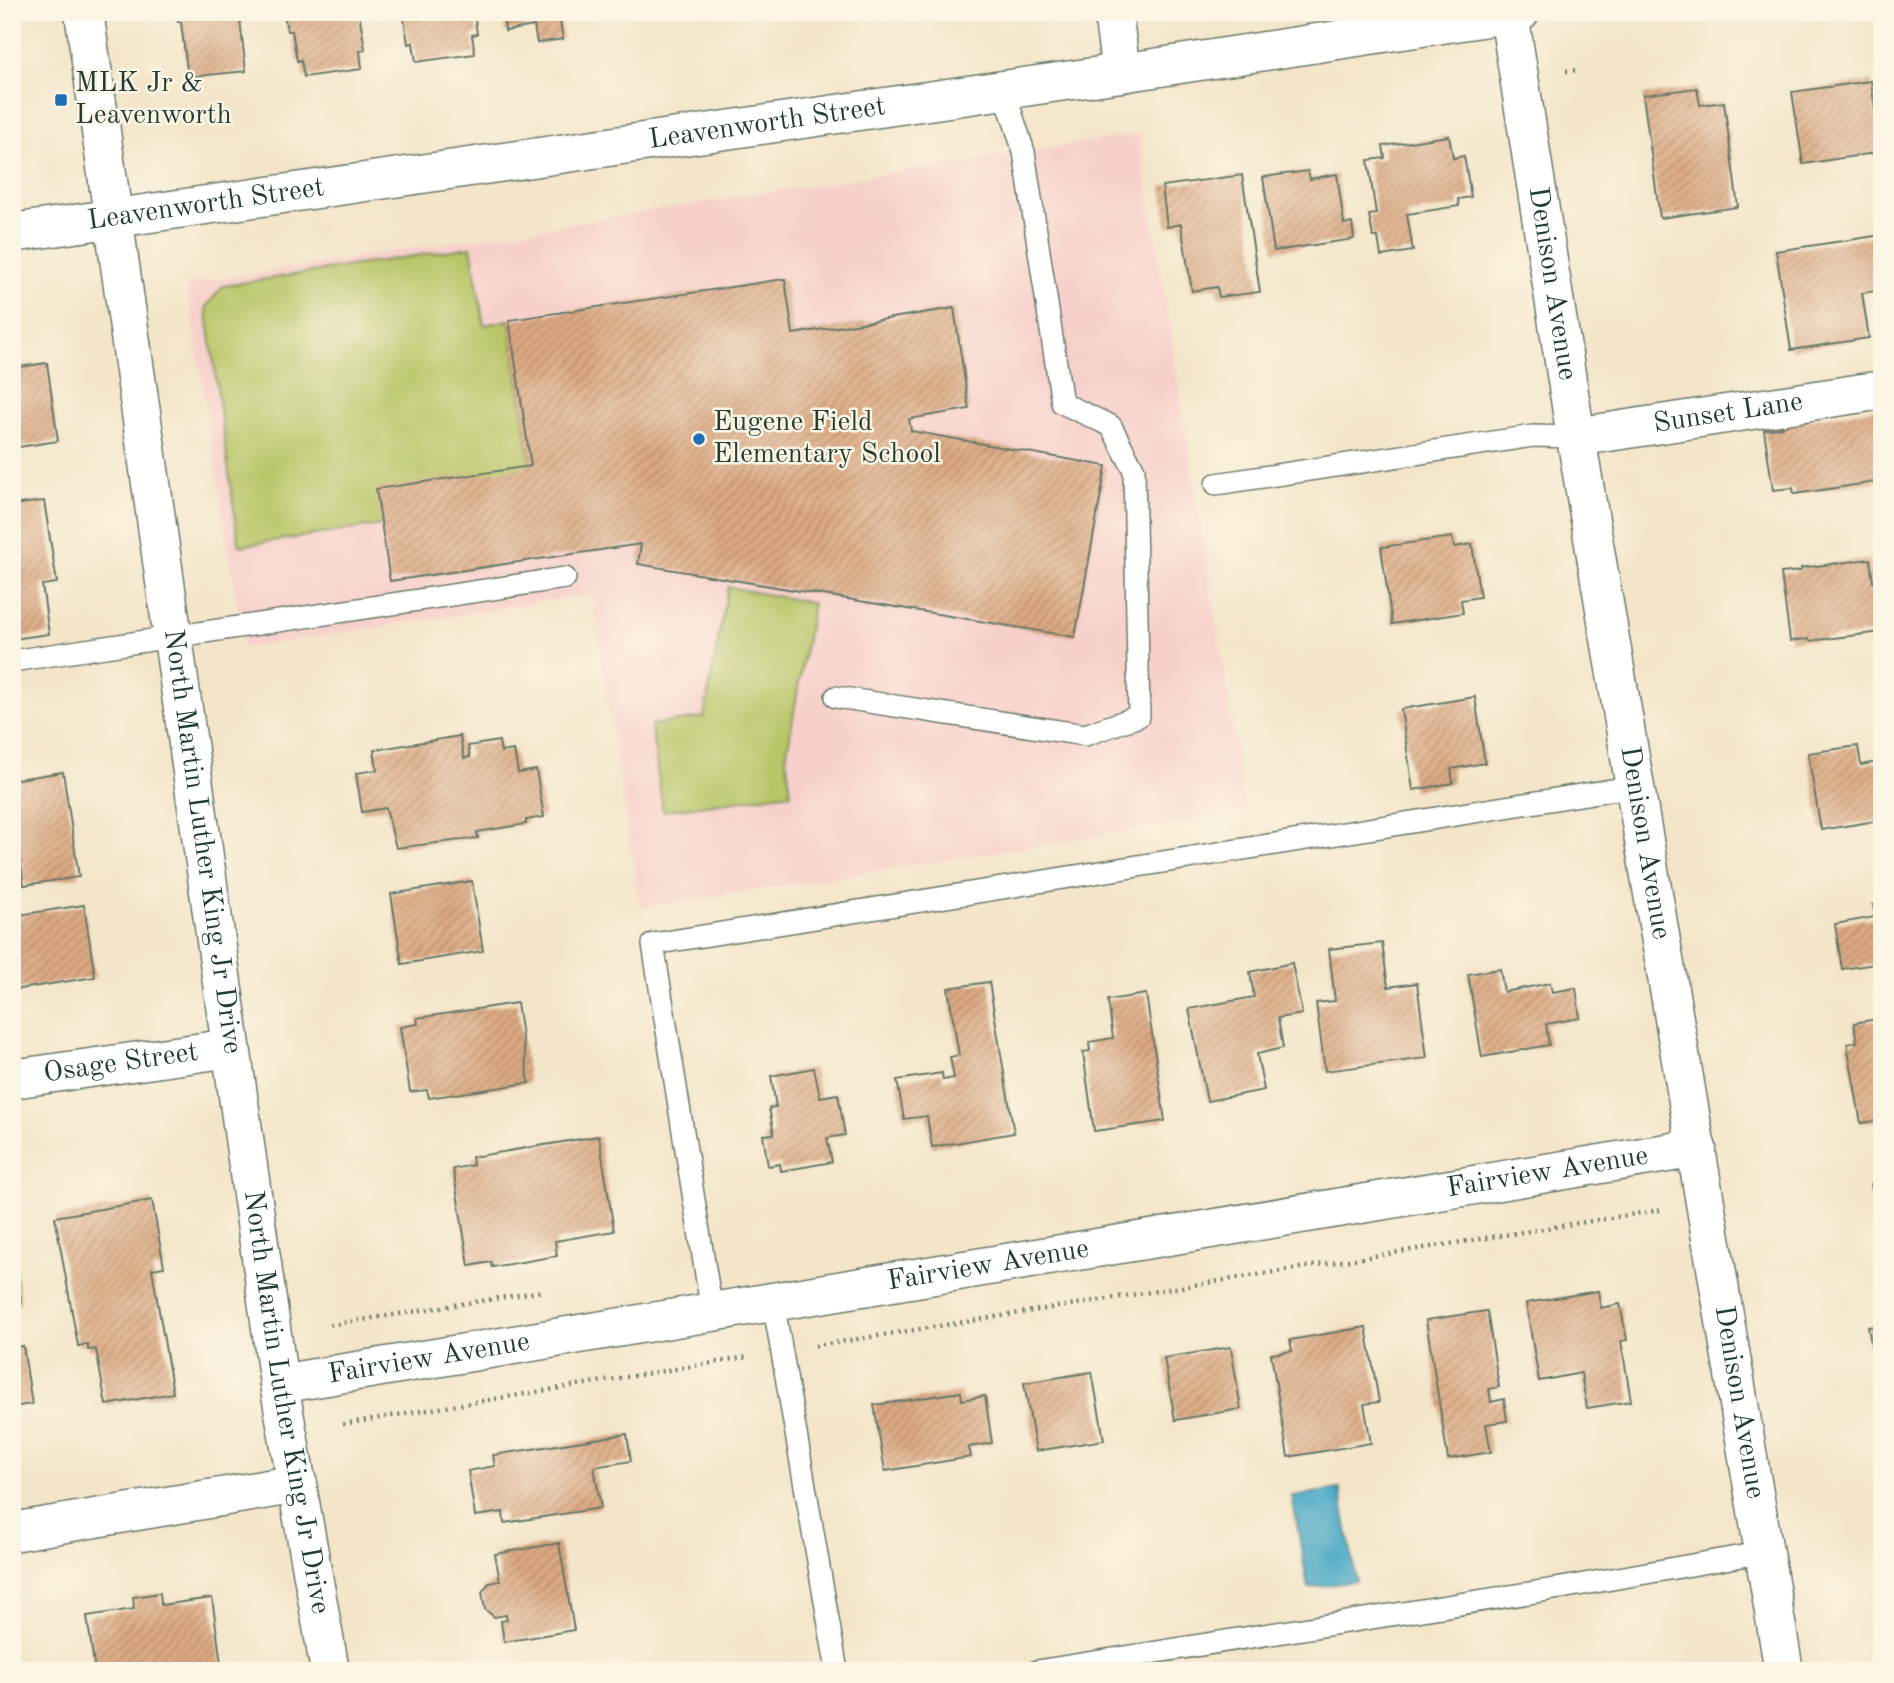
<svg xmlns="http://www.w3.org/2000/svg" width="1894" height="1683" viewBox="0 0 1894 1683" font-family="'Old Standard TT',serif">
<style>
.built{fill:#f7d0cb}
.park{fill:#b9c567;stroke:#6c814e;stroke-width:2}
.water{fill:#45a6c5;stroke:#32727c;stroke-width:2}
.building{fill:url(#building-hatch)}
.lines{fill:none;stroke-linecap:round;stroke-linejoin:round}
.service-casing{stroke:#697868;stroke-width:24}
.minor-casing{stroke:#697868;stroke-width:41}
.tertiary-casing{stroke:#697868;stroke-width:41}
.path{stroke:#697868;stroke-width:4.5;stroke-dasharray:2 5;stroke-linecap:butt}
.service{stroke:#fff;stroke-width:21}
.minor{stroke:#fff;stroke-width:38}
.tertiary{stroke:#fff;stroke-width:38}
.poi-dot{fill:#1f6fb2;stroke:#fcf5e5;stroke-width:2.5}
.labels{text-anchor:middle;dominant-baseline:central;stroke-width:5;stroke-linejoin:round;paint-order:stroke}
.poi-label{font-size:28px;fill:#1f3d34;stroke:#fcf5e5;text-anchor:start}
.street-label{font-size:28px;fill:#1f3d34;stroke:#fcf5e5}
</style>
<defs>
<pattern id="building-hatch" width="6" height="6" patternUnits="userSpaceOnUse" patternTransform="scale(1.75)"><rect width="6" height="6" fill="#dca982"/><path d="M-1 1l2-2M0 6l6-6M5 7l2-2" fill="none" stroke="#b28b6b"/></pattern>
</defs>
<rect width="100%" height="100%" fill="#fcf5e5"/>
<filter id="ink" filterUnits="userSpaceOnUse"><feTurbulence type="fractalNoise" baseFrequency=".0143" numOctaves="2"/><feDisplacementMap in="SourceGraphic" scale="14" xChannelSelector="R" yChannelSelector="G"/><feConvolveMatrix kernelMatrix="1 2 1 2 8 2 1 2 1" color-interpolation-filters="sRGB"/></filter>
<filter id="wash" filterUnits="userSpaceOnUse"><feTurbulence type="fractalNoise" baseFrequency=".00686" numOctaves="4" result="noise"/><feDisplacementMap in="SourceGraphic" scale="28" xChannelSelector="R" yChannelSelector="G"/><feGaussianBlur stdDeviation="1.57" result="paint"/><feColorMatrix in="noise" values="0 0 0 0 0 0 0 0 0 0 0 0 0 0 0 0 0 1.4 0 .05"/><feComposite in="paint" operator="in"/></filter>
<g filter="url(#wash)">
<rect width="100%" height="100%" fill="#f3e5c9"/>
<path class="built" d="M1139,134L1246,812L640,908L591,594L244,648L187,284Z"/>
<path class="park" d="M471,247L484,325L509,320L531,466L381,525L239,546L206,307L223,286Z
M728,587L813,603L786,758L791,793L663,811L651,725L704,717Z"/>
<path class="water" d="M1340,1489L1356,1581L1308,1588L1292,1496Z"/>
<g id="blocks">
<path class="building" d="M176,12H239L246,71L188,77L181,22H178Z
M284,12H359L365,50L360,51L362,69L304,77L301,60L297,61L292,31H287Z
M403,12H474L477,34L472,35L475,54L416,62L413,43L408,44Z
M503,12H578L579,18L560,21L563,39L537,43L534,26L505,31Z
M1871,81L1881,152L1803,164L1792,92Z
M1697,88L1700,105L1724,102L1738,207L1660,218L1643,95Z
M1449,136L1453,158L1464,156L1471,197L1458,199L1459,206L1407,214L1413,251L1381,256L1378,237H1373L1369,215L1376,214L1368,160L1385,158L1383,146Z
M1308,171L1310,179L1337,174L1344,224L1352,223L1354,239L1274,251L1263,177Z
M1242,175L1260,292L1219,297L1217,287L1192,291L1181,224L1167,227L1162,186Z
M1882,235V290L1862,293L1869,338L1791,350L1776,251Z
M785,279L793,334L954,308L969,409L909,419L911,431L1106,466L1075,637L638,564L641,544L390,581L376,489L531,466L509,320Z
M47,363L58,441L12,448V368Z
M1882,408V481L1794,494L1793,488L1773,490L1764,430L1783,427V423Z
M44,501L57,583L42,585L49,634L12,639V505Z
M1452,537L1454,547L1472,544L1480,597L1461,600L1463,613L1392,624L1381,547Z
M1870,559L1873,582L1882,581L1881,632L1810,641L1809,639L1790,641L1781,573L1801,571V568Z
M1475,697L1485,763L1451,769L1453,783L1413,790L1401,709Z
M460,736L464,758L470,757L468,746L499,741L501,752L514,750L518,773L536,770L544,817L526,820V824L477,832L478,838L396,848L386,808L362,812L356,773L377,770L374,750Z
M1858,746L1861,765L1882,761V820L1821,830L1808,753Z
M63,772L79,877L24,885L12,809V780Z
M472,881L483,951L402,964L391,894Z
M1882,904V963L1842,969L1835,924L1875,917L1873,905Z
M84,905L95,977L13,990L12,916Z
M1382,943L1388,987L1417,983L1427,1058L1325,1071L1316,1003L1335,1001L1329,949Z
M1292,963L1302,1014L1278,1018L1283,1048L1257,1054L1264,1090L1207,1101L1189,1009L1254,997L1250,972Z
M1500,969L1504,992L1550,983L1552,992L1576,988L1580,1018L1546,1024L1549,1045L1482,1057L1468,974Z
M989,982L1014,1133L932,1147L927,1116L904,1119L897,1080L942,1073L943,1080L954,1078L950,1057L959,1055L948,988Z
M1146,994L1165,1121L1094,1131L1083,1052L1090,1051L1089,1042L1113,1038L1108,1000Z
M517,1003L529,1083L429,1098L427,1090L410,1092L400,1027L418,1024L417,1018Z
M1882,1018V1120L1861,1123L1847,1044L1857,1042L1854,1023Z
M814,1068L820,1097L838,1094L845,1135L827,1138L832,1162L781,1171L780,1164L768,1166L763,1135L774,1134L769,1108L776,1107L771,1076Z
M599,1136L614,1231L555,1241L557,1256L492,1267L491,1262L469,1266L453,1169L473,1165L472,1157Z
M1882,1182V1234H1880L1871,1184Z
M152,1200L164,1267L152,1269L173,1393L106,1405L96,1349L88,1350V1344L78,1346L55,1217Z
M12,1259H15L21,1303L12,1304Z
M1598,1291L1601,1308L1620,1304L1627,1340L1621,1341L1631,1401L1587,1408L1581,1373L1539,1381L1526,1303Z
M1487,1311L1499,1387L1489,1389L1491,1402L1504,1399L1507,1421L1486,1424L1491,1452L1448,1459L1426,1320Z
M1882,1325V1395H1880L1868,1327Z
M1366,1327L1379,1402L1364,1404L1371,1443L1288,1457L1271,1354L1292,1351L1290,1340Z
M23,1346L32,1404L12,1407V1348Z
M1231,1347L1241,1409L1175,1420L1164,1358Z
M1092,1372L1104,1440L1036,1451L1024,1383Z
M961,1392L962,1400L985,1396L992,1443L969,1447L971,1457L885,1471L874,1405Z
M627,1434L631,1461L594,1467L601,1508L504,1523L503,1512L475,1516L468,1471L495,1466L493,1455Z
M559,1543L574,1630L504,1642L501,1621L507,1620L506,1615L494,1617L485,1609L482,1592L489,1583L500,1581L495,1554Z
M160,1593L161,1605L212,1598L222,1671H95L87,1616L134,1609L133,1597Z"/>
</g>
</g>
<g filter="url(#ink)">
<use href="#blocks" fill-opacity="0" stroke="#697868" stroke-width="2"/>
<g class="lines">
<g class="service-casing">
<path id="service" d="M1216,484L1533,436L1576,437
M12,661L565,578
M836,697L1085,735L1139,716L1134,470L1111,426L1062,403L1024,152L1004,90
M773,1301L837,1671
M712,1312L653,944L1636,786
M1037,1671L1567,1587L1765,1552"/>
</g>
<g class="minor-casing">
<g id="minor">
<path d="M1113,12L1121,73"/>
<path id="s1" d="M1509,14L1576,437L1784,1671"/>
<path id="s2" d="M12,233L1121,73L1520,12"/>
<path id="s3" d="M1576,437L1882,390"/>
<path id="s4" d="M12,1079L231,1048"/>
<path id="s5" d="M279,1384L1697,1148"/>
<path d="M12,1532L298,1484"/>
</g>
</g>
<g class="tertiary-casing">
<g id="tertiary">
<path id="s6" d="M84,12L279,1384L330,1671"/>
</g>
</g>
<path class="path" d="M1566,71L1579,70
M330,1325L543,1291
M815,1346L1660,1210
M343,1424L748,1357"/>
<use href="#service" class="service"/>
<use href="#minor" class="minor"/>
<use href="#tertiary" class="tertiary"/>
</g>
</g>
<g class="poi-dot">
<rect x="54" y="93" width="14" height="14" rx="3.5"/>
<circle cx="699" cy="439" r="7"/>
</g>
<g class="labels">
<g class="poi-label">
<text x="75" y="84">MLK Jr &amp;<tspan x="75" dy="32">Leavenworth</tspan></text>
<text x="713" y="423">Eugene Field<tspan x="713" dy="32">Elementary School</tspan></text>
</g>
<g class="street-label">
<text stroke="none"><textPath href="#s2" startOffset="763">Leavenworth Street</textPath></text>
<text stroke="none"><textPath href="#s2" startOffset="196">Leavenworth Street</textPath></text>
<text stroke="none"><textPath href="#s1" startOffset="273">Denison Avenue</textPath></text>
<text stroke="none"><textPath href="#s3" startOffset="154">Sunset Lane</textPath></text>
<text stroke="none"><textPath href="#s6" startOffset="838">North Martin Luther King Jr Drive</textPath></text>
<text stroke="none"><textPath href="#s1" startOffset="840">Denison Avenue</textPath></text>
<text stroke="none"><textPath href="#s4" startOffset="110">Osage Street</textPath></text>
<text stroke="none"><textPath href="#s5" startOffset="1286">Fairview Avenue</textPath></text>
<text stroke="none"><textPath href="#s5" startOffset="719">Fairview Avenue</textPath></text>
<text stroke="none"><textPath href="#s5" startOffset="152">Fairview Avenue</textPath></text>
<text stroke="none"><textPath href="#s1" startOffset="1407">Denison Avenue</textPath></text>
<text stroke="none"><textPath href="#s6" startOffset="1405">North Martin Luther King Jr Drive</textPath></text>
</g>
</g>
<rect width="1894" height="1683" fill="none" stroke="#fcf5e5" stroke-width="42"/>
</svg>
